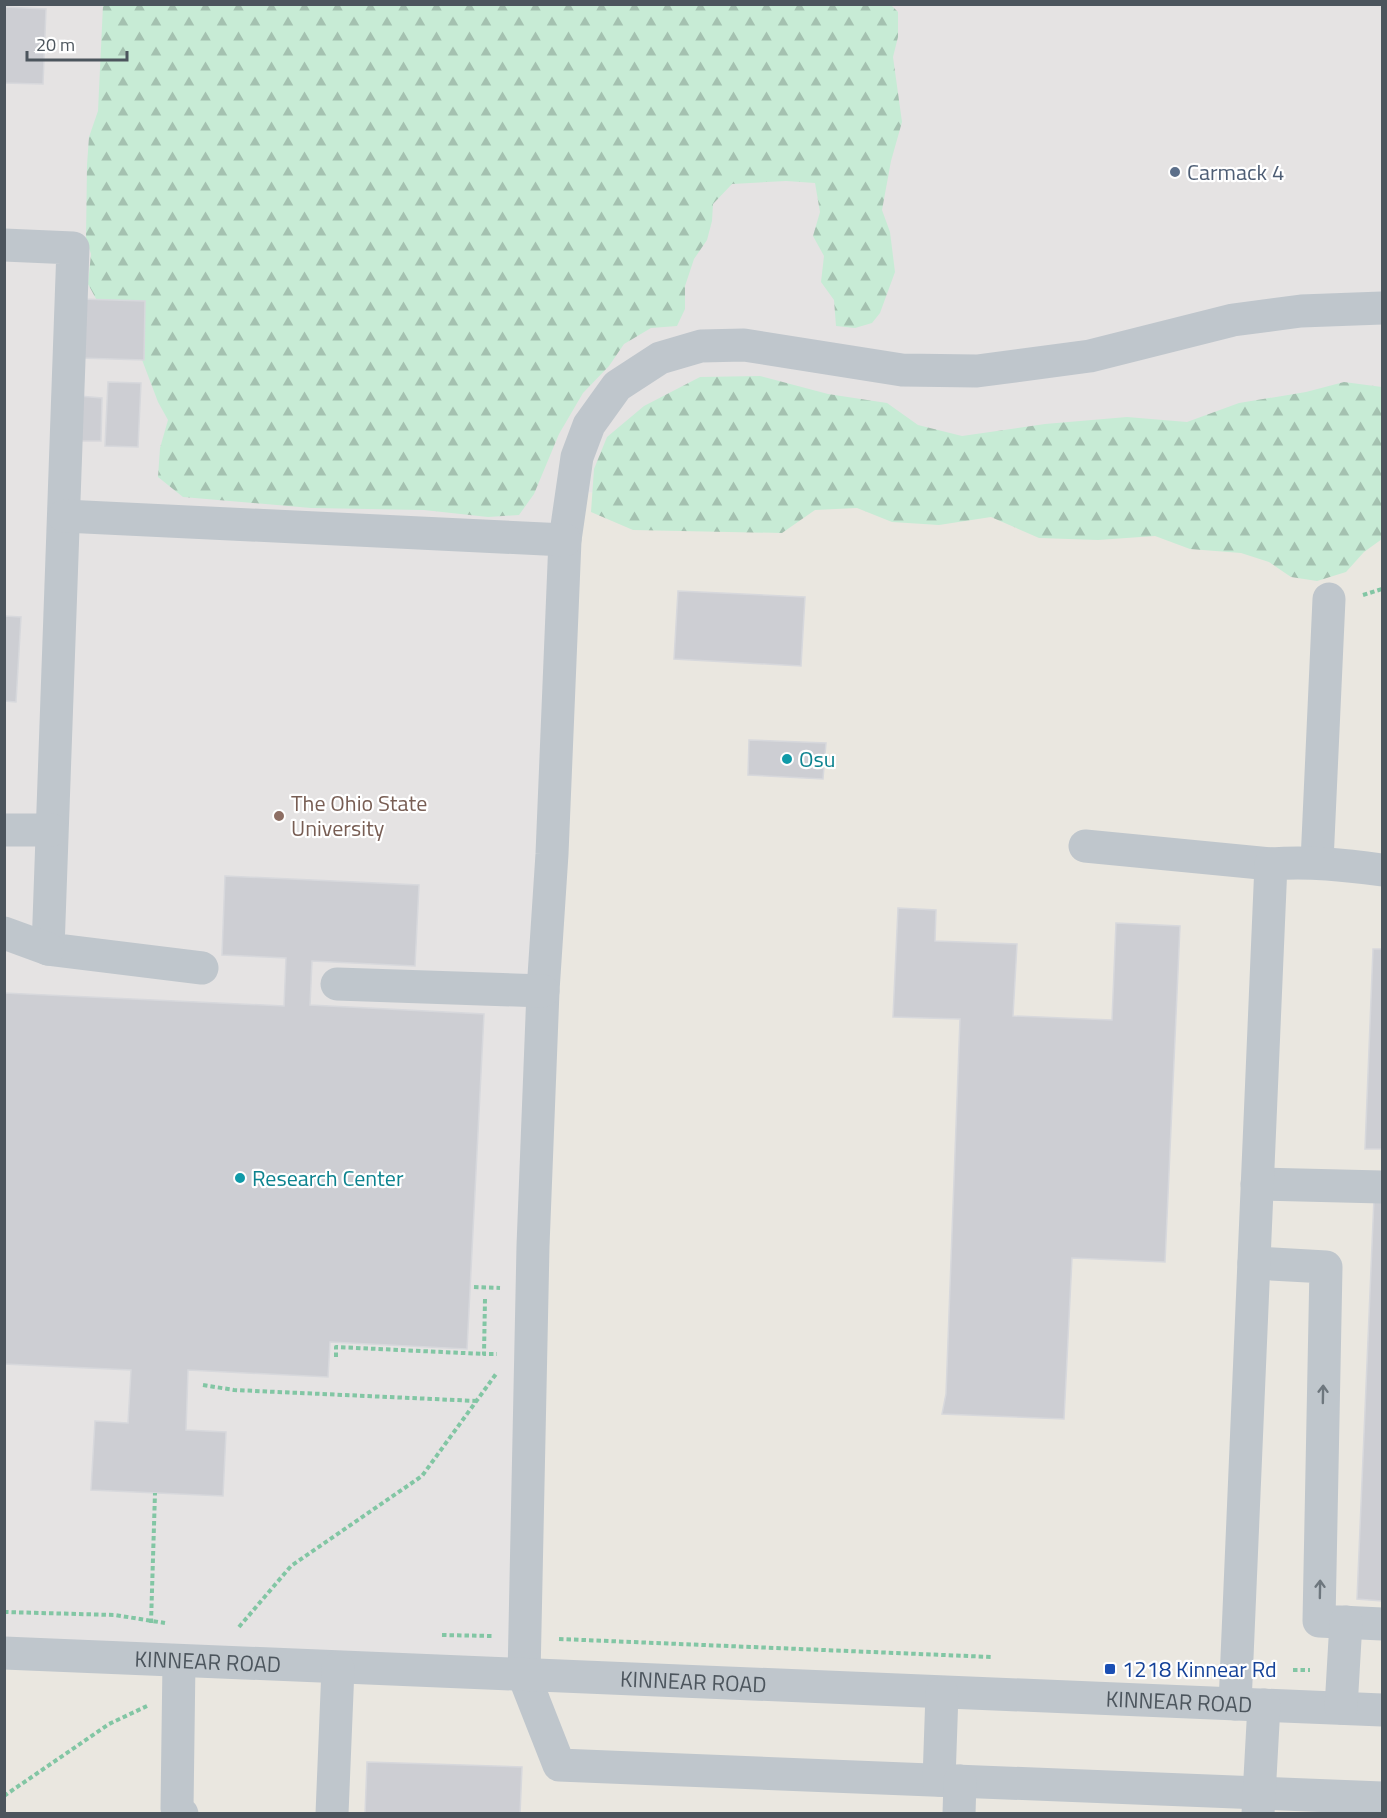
<svg xmlns="http://www.w3.org/2000/svg" width="1387" height="1818" viewBox="0 0 1387 1818" font-family="'Titillium Web',sans-serif">
<style>
.commercial{fill:#eae7e0}
.education{fill:#e5e3e3}
.forest{fill:url(#forest-firs)}
.building{fill:#cdced3;stroke:#d7d8dc;stroke-width:1.5}
.lines{fill:none;stroke-linecap:round;stroke-linejoin:round}
.path{stroke:#82c6a4;stroke-width:4;stroke-dasharray:4.5 3;stroke-linecap:butt}
.minor{stroke:#bfc6cc;stroke-width:33}
.oneway{stroke:#6e777e}
.service-dot{fill:#5c6f8a;stroke:#fff;stroke-width:2}
.culture-dot{fill:#0f9aa8;stroke:#fff;stroke-width:2}
.education-dot{fill:#8d6e63;stroke:#fff;stroke-width:2}
.transit-dot{fill:#1a4fb4;stroke:#fff;stroke-width:2}
.labels{text-anchor:middle;dominant-baseline:central;stroke-width:4.5;stroke-linejoin:round;paint-order:stroke}
.service-label{font-size:22px;fill:#4e5e75;stroke:#fff;text-anchor:start}
.culture-label{font-size:22px;fill:#0d838f;stroke:#fff;text-anchor:start}
.education-label{font-size:22px;fill:#785e54;stroke:#fff;text-anchor:start}
.street-label{font-size:22px;fill:#4c555d;stroke:#fff}
.transit-label{font-size:22px;fill:#164399;stroke:#fff;text-anchor:start}
</style>
<defs>
<pattern id="forest-firs" width="22" height="20" patternUnits="userSpaceOnUse" patternTransform="scale(1.5)"><rect width="22" height="20" fill="#c7ebd5"/><path d="M5 1l3.5 6h-7zM16 11l3.5 6h-7z" fill="#a4c1b0"/></pattern>
</defs>
<rect width="100%" height="100%" fill="#f4f2f2"/>
<path class="commercial" d="M832,490L1382,517V1813L5,1814V1653L571,493Z"/>
<path class="education" d="M5,5H1382V517L832,490L571,493L524,1676L5,1653Z"/>
<path class="forest" d="M890,4L898,12V37L893,57L902,122L891,161L882,210L890,232L895,272L880,313L872,323L855,328L836,326L834,300L821,282L824,256L813,236L820,212L815,183L786,181L732,184L713,204L712,221L707,240L694,259L685,286V309L677,326L651,328L624,344L609,366L583,393L559,434L534,494L519,515L488,517L424,510L311,508L183,497L158,477L160,448L168,420L158,402L133,336L101,308L88,284L91,254L86,238L87,165L89,137L98,111L103,5Z
M760,376L828,394L887,403L918,425L962,436L1045,424L1127,417L1187,422L1239,403L1306,392L1344,382L1382,387V539L1364,552L1346,572L1317,581L1291,577L1269,562L1241,553L1190,549L1155,536L1098,540L1039,538L991,517L939,525L892,522L857,508L815,510L782,533L633,530L591,512L594,469L607,437L644,406L700,377Z"/>
<path class="building" d="M4,7L46,9L43,84L4,83Z
M80,299L145,301L144,360L80,358Z
M108,382L141,383L138,447L105,446Z
M79,396L102,398L101,441H77Z
M678,591L805,597L801,666L674,659Z
M4,616L21,617L16,702L4,701Z
M749,740L826,743L823,779L748,775Z
M225,876L419,885L415,966L312,961L310,1005L484,1014L467,1349L330,1342L328,1377L188,1370L186,1430L226,1432L223,1496L91,1490L95,1421L128,1423L131,1370L4,1364V993L284,1006L286,958L222,955Z
M898,908L936,910L935,941L1017,944L1013,1016L1112,1020L1116,923L1180,926L1165,1262L1072,1258L1064,1419L942,1414L946,1394L960,1019L893,1017Z
M1373,949H1382V1149H1365Z
M1374,1198L1382,1199V1601L1357,1599Z
M367,1762L522,1767L520,1814H365Z"/>
<g class="lines">
<path class="path" d="M1363,595L1382,589
M474,1287L500,1288
M485,1299L484,1354H497
M336,1357V1347L484,1354
M203,1385L234,1390L477,1401
M4,1612L115,1615L165,1623
M151,1623L155,1493
M239,1627L291,1566L422,1476L496,1374
M442,1635L492,1636
M559,1639L992,1657
M1293,1670H1310
M4,1796L109,1724L147,1706"/>
<g class="minor">
<path d="M4,245L73,248L48,949L202,968"/>
<path d="M1382,308L1301,311L1233,320L1090,356L977,371L902,370L744,345L701,346L660,358L617,386L589,425L577,457L565,540L552,854L543,991L533,1246L524,1676L559,1765L1382,1798"/>
<path d="M64,516L565,540"/>
<path d="M4,830H51"/>
<path d="M1085,846L1271,864"/>
<path d="M1317,862L1329,599"/>
<path d="M4,933L48,949"/>
<path d="M337,984L543,991"/>
<path d="M1257,1184L1382,1187"/>
<path d="M1254,1263L1326,1267L1319,1621L1382,1624"/>
<path id="s1" d="M4,1653L1382,1710"/>
<path d="M179,1661L177,1809L182,1814"/>
<path d="M1235,1704L1271,864C1309,861 1345,865 1382,870"/>
<path d="M1341,1708L1346,1622"/>
<path d="M939,1780L942,1693"/>
<path d="M332,1814L338,1668"/>
<path d="M959,1814L960,1781"/>
<path d="M1258,1814L1264,1705"/>
</g>
</g>
<defs><path id="oneway-shaft" d="M-6 0H5M1.5-3L5.5 0L1.5 3" fill="none" stroke-width="1.6" stroke-linecap="round" stroke-linejoin="round" transform="scale(1.5)"/></defs>
<g class="oneway">
<use href="#oneway-shaft" transform="translate(1323 1394) rotate(-89)"/>
<use href="#oneway-shaft" transform="translate(1320 1589) rotate(-89)"/>
</g>
<circle class="service-dot" cx="1175" cy="172" r="6"/>
<g class="culture-dot">
<circle cx="787" cy="759" r="6"/>
<circle cx="240" cy="1178" r="6"/>
</g>
<circle class="education-dot" cx="279" cy="816" r="6"/>
<rect class="transit-dot" x="1104" y="1663" width="12" height="12" rx="3"/>
<g class="labels">
<g class="service-label">
<text x="1187" y="172">Carmack 4</text>
</g>
<g class="culture-label">
<text x="799" y="759">Osu</text>
<text x="252" y="1178">Research Center</text>
</g>
<g class="education-label">
<text x="291" y="803">The Ohio State<tspan x="291" dy="25">University</tspan></text>
</g>
<g class="street-label">
<text stroke="none"><textPath href="#s1" startOffset="204">KINNEAR ROAD</textPath></text>
<text stroke="none"><textPath href="#s1" startOffset="690">KINNEAR ROAD</textPath></text>
<text stroke="none"><textPath href="#s1" startOffset="1176">KINNEAR ROAD</textPath></text>
</g>
<g class="transit-label">
<text x="1122" y="1669">1218 Kinnear Rd</text>
</g>
</g>
<rect width="1387" height="1818" fill="none" stroke="#4c555d" stroke-width="12"/>
<path d="M27 51v9h100v-9" fill="none" stroke="#4c555d" stroke-width="3"/>
<text x="36" y="51" font-size="18" fill="#4c555d" stroke="#ffffff" stroke-width="4.5" paint-order="stroke">20 m</text>
</svg>
